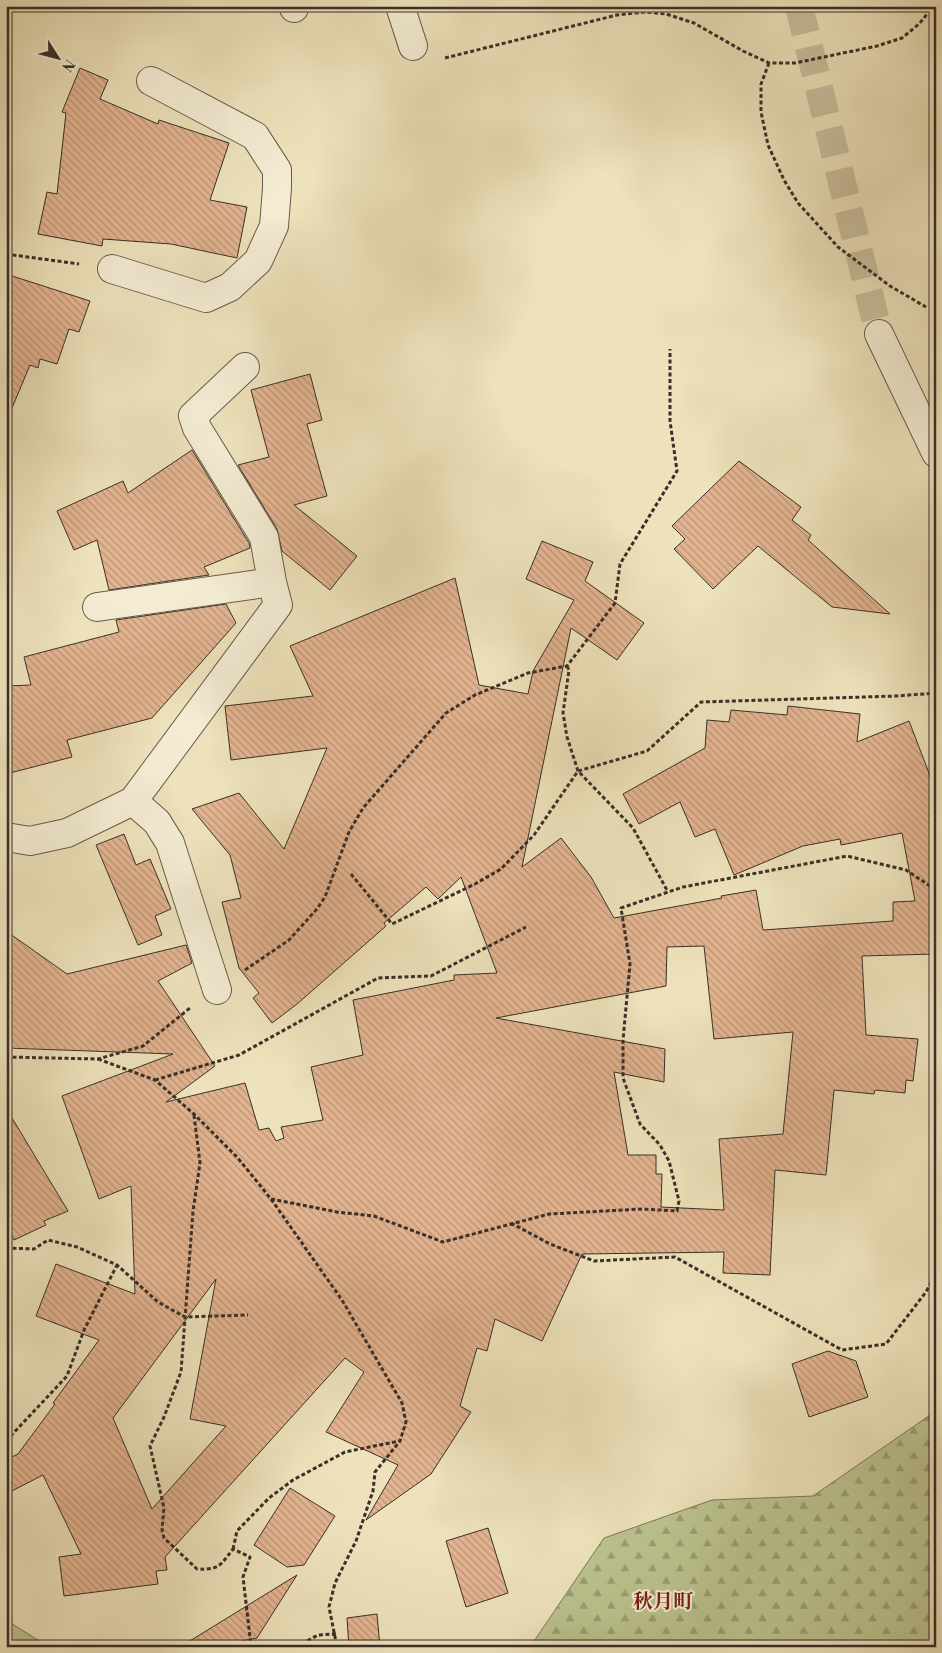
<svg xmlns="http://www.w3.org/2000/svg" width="942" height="1653" viewBox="0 0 942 1653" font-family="'Libre Bodoni','Noto Serif JP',serif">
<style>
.forest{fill:url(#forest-firs);stroke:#7a785b}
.building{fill:url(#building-back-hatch);stroke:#3a2f28;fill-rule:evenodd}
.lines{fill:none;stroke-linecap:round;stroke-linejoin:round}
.minor-tunnel{stroke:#c9be9e;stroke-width:28;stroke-dasharray:28 14;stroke-linecap:butt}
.minor-casing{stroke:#675c4d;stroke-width:30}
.path{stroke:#3a2f28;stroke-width:3;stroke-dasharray:4 2.5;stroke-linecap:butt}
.minor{stroke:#f3ecd3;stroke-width:28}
.labels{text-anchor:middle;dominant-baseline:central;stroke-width:4;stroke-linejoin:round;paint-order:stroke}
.quarter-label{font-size:20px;font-weight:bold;fill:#7a1f14;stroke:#f3ecd3}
</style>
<defs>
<pattern id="forest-firs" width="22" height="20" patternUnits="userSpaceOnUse" patternTransform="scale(1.25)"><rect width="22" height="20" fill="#bbc28e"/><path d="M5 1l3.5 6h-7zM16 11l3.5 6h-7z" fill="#999e74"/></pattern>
<pattern id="building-back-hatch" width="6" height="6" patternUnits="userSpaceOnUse" patternTransform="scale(1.25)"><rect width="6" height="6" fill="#e3b490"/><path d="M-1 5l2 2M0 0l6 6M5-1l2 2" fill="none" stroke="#b99376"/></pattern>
</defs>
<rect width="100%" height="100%" fill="#ede2bb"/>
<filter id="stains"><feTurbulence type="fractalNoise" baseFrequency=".004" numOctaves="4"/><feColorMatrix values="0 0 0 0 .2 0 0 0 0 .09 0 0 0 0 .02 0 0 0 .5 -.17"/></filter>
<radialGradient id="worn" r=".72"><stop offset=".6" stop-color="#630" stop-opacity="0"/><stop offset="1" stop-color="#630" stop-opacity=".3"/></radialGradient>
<path class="forest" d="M936,1411V1647H530L604,1538L712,1500L813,1496Z
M6,1620L49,1647H6Z"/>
<path class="building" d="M80,68L108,80L100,99L158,124L159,120L229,143L210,200L247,207L237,258L171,244L103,239L102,246L38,234L47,192L57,194L66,113L62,112Z
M6,274L90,301L79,332L69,329L57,364L40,359L38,368L30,365L7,420Z
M310,374L322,420L307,424L327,496L294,505L357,556L330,590L282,551L277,529L238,465L269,457L251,390Z
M192,450L249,543L250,548L204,567L209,575L109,590L97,540L74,550L57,511L123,481L128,493Z
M739,461L801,507L792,520L811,535L808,540L890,614L832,607L758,546L713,589L674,549L685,539L672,526Z
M542,541L593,562L585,581L644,623L617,660L571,628L522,867L561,838L591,877L614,918L722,898L721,896L756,890L763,930L893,921V902L915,901L902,833L841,845L840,839L803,846L734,875L715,829L695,837L680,802L639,824L623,794L705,748L707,720L729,722L731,710L787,715L788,706L860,714L857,742L909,721L929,773L936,805V954L862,956L866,1035L918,1039L913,1081L906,1080L905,1093L875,1090L874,1094L834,1090L826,1175L775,1170L770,1275L723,1273L724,1252L582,1254L542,1341L495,1319L487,1351L477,1348L460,1406L471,1412L431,1474L366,1520L398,1465L326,1432L364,1372L345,1358L165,1557L167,1570L156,1571L158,1584L64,1596L59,1557L81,1554L43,1475L6,1494V1460L18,1454L55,1404L53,1403L99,1340L36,1316L56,1264L135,1294L131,1186L99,1199L62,1096L173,1054L6,1048V931L67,974L186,945L192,963L158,981L215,1066L166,1102L245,1083L259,1130L269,1128L276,1141L284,1138L281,1127L323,1120L311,1067L363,1055L353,1000L454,980V975L497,973L461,877L438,899L426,887L384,923L386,926L297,1004L272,1023L253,998L259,993L239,968L222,902L241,898L230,855L192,809L239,793L284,849L327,748L231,760L225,706L313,696L290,646L455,578L479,685L528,694L533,671L574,600L526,579ZM704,946L714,1039L793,1032L783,1134L719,1139L724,1210L661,1207L662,1174H656V1155H628L614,1072L664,1082L665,1049L496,1018L666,986L667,947ZM216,1279L190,1419L226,1426L152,1509L113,1418Z
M226,604L236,623L152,718L67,740L72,757L6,774V686L31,685L24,657L119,632L116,620Z
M124,834L136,865L150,859L171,909L155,916L162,935L138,945L96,845Z
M6,1108L68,1211L44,1221L46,1225L14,1240L6,1224Z
M828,1351L856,1361L868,1397L809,1417L792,1364Z
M290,1488L335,1516L304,1565L287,1567L254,1545Z
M488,1528L508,1593L466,1607L446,1541Z
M297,1575L257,1638L211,1647H180Z
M377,1614L380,1647H349L347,1618Z"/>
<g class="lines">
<path class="minor-tunnel" d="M799,6L879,334"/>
<g class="minor-casing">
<path id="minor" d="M293,6L294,8
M400,6L413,46
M112,269L206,298L230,287L258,261L274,226L277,188V170L255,136L151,81
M879,334L936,453
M245,367L193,416L197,428L264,537L272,582
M97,607L272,582L278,605L133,801
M6,837L30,841L67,833L133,801L157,822L170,843L217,990"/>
</g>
<path class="path" d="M445,58L617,15L645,12L666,14L694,23L743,51L769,63H795L877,46L902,38L919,24L928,13
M769,63L761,84V112L768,145L784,180L798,203L838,247L890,286L926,307
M6,254L79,264
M567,666L569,670L563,713L567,737L578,771L633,828L668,892
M351,874L392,924L475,884L501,869L534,835L578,771L647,751L701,702L896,696L936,693
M245,970L289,940L317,909L325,897L349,832L363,808L446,713L475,695L528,673L567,666L615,603L620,564L677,471L670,421V349
M6,1057L98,1059L143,1046L190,1008
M98,1059L155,1080L194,1114L237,1157L271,1199L342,1300L402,1403L406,1422L400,1441L375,1472L373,1491L356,1541L335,1583L329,1607L337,1647
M155,1080L239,1055L378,978L431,976L526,927
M194,1115L200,1163L193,1211L181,1372L164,1417L150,1446L164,1508L162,1530L164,1538L197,1569C219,1570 220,1566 233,1549L250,1557L243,1577L251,1646L254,1647
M271,1199L337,1212L374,1216L443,1242L549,1214L642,1209L677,1211L679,1201L669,1161L660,1145L640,1124L623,1078V1040L630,964L621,908L683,887L847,856L906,870L936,890
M511,1223L550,1244L594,1261L675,1257L842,1350L886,1344L926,1292L936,1274
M6,1248L34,1249L48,1240L77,1247L117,1265L158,1302L185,1317L248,1315
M6,1441L67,1376L84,1330L117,1265
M233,1549L237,1531L269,1498L293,1480L345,1452L399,1441
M296,1647L318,1635L336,1634"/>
<use href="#minor" class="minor"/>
</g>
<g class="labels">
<g class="quarter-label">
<text x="663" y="1602">秋月町</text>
</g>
</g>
<rect width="942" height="1653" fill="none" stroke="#ede2bb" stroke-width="25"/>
<rect x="8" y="8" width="927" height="1638" fill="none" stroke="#3a2f28" stroke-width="2.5"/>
<rect x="12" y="12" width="917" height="1628" fill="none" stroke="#3a2f28"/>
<g transform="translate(58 58) rotate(126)" stroke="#f3ecd3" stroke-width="4" paint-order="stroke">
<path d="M0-4L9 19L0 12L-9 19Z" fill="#3a2f28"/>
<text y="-8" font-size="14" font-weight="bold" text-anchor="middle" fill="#3a2f28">N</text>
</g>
<rect width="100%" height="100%" filter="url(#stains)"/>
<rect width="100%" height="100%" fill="url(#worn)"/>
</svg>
